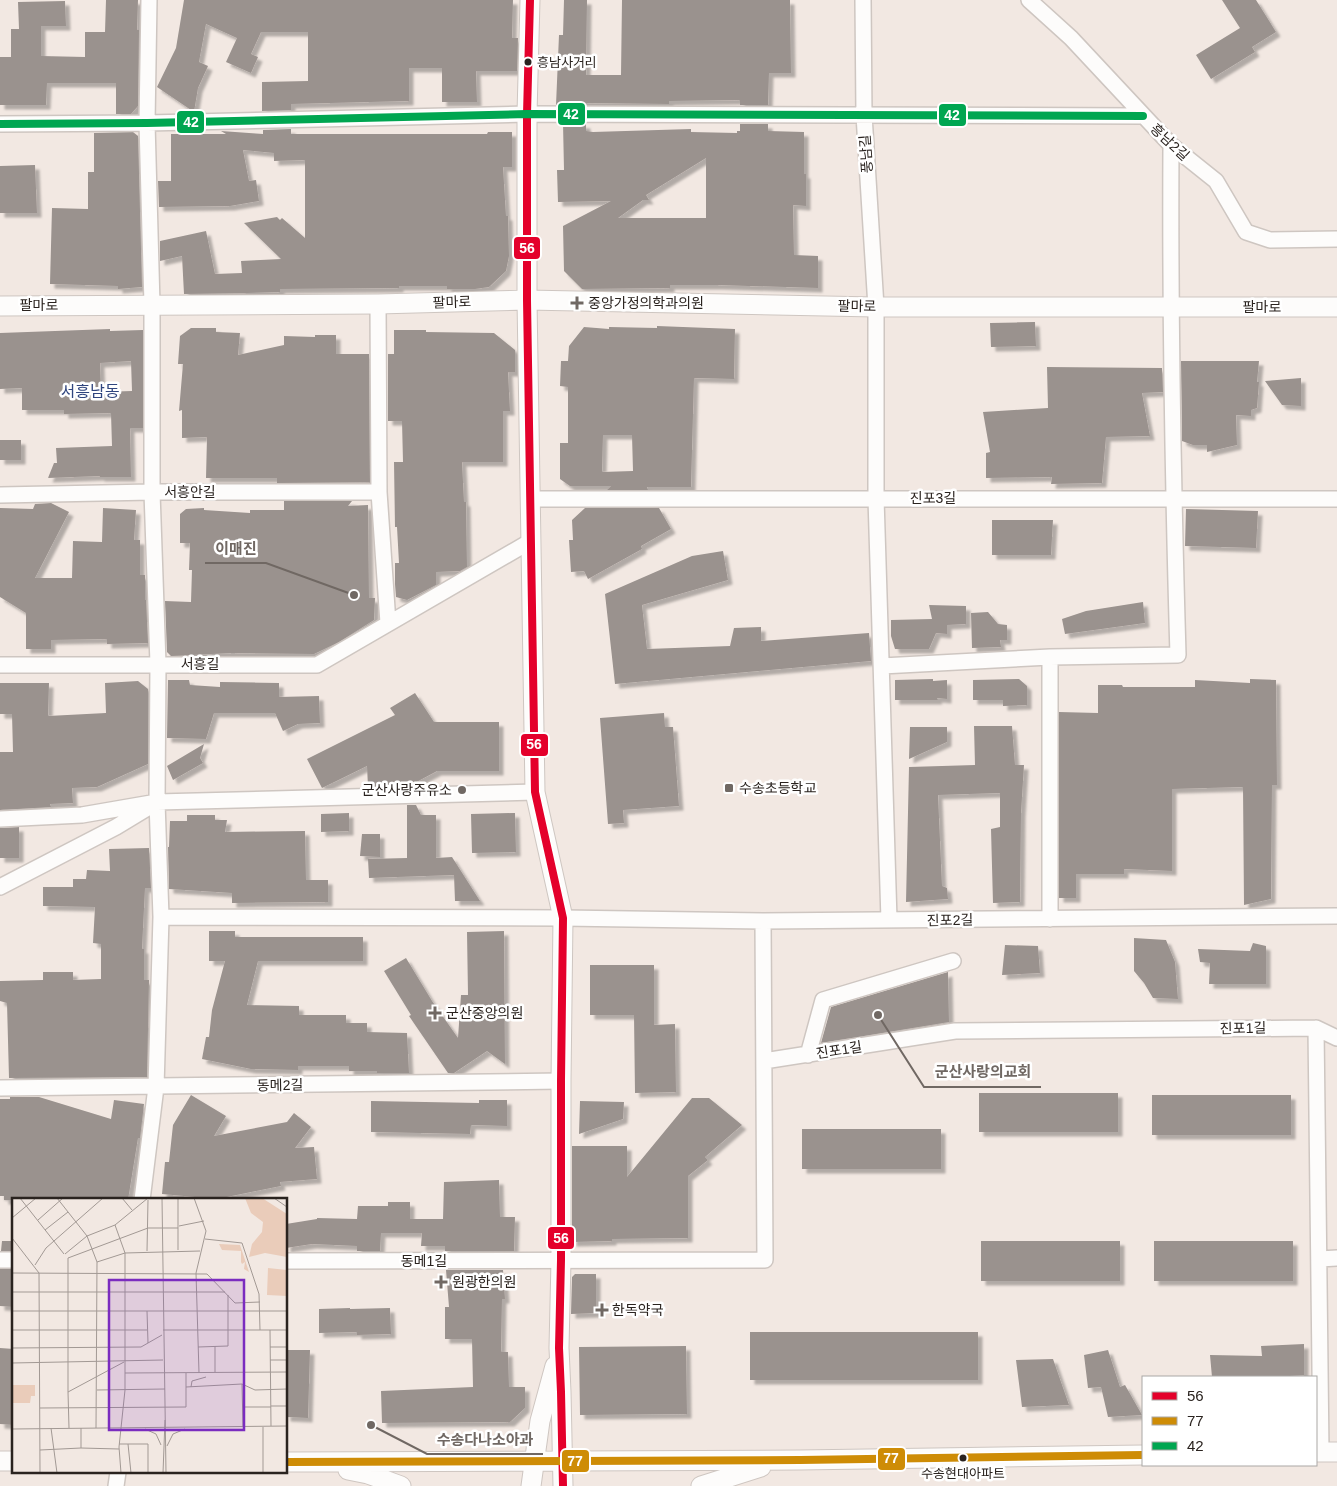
<svg xmlns="http://www.w3.org/2000/svg" width="1337" height="1486" viewBox="0 0 1337 1486" font-family="Arial,'Noto Sans KR',sans-serif">
<style>
.building{fill:#9a928e;fill-rule:evenodd;filter:url(#shadow)}
.lines{fill:none;stroke-linecap:round;stroke-linejoin:round}
.minor-casing{stroke:#cec6c1;stroke-width:18}
.tertiary-casing{stroke:#cec6c1;stroke-width:21}
.minor{stroke:#fdfcfb;stroke-width:15}
.tertiary{stroke:#fdfcfb;stroke-width:19}
.bus-1-casing{stroke:#fff;stroke-width:11}
.bus-2-casing{stroke:#fff;stroke-width:11}
.bus-3-casing{stroke:#fff;stroke-width:11}
.bus-1{stroke:#e4002b;stroke-width:8}
.bus-2{stroke:#ce8c06;stroke-width:8}
.bus-3{stroke:#00a651;stroke-width:8}
.bus-dot{fill:#2a231f;stroke:#fff;stroke-width:2}
.poi-dot{fill:#706863;stroke:#fff;stroke-width:2}
.labels{text-anchor:middle;dominant-baseline:central;stroke-width:5;stroke-linejoin:round;paint-order:stroke}
.bus-label{font-size:13px;fill:#2a231f;stroke:#fff;text-anchor:start}
.street-label{font-size:14px;fill:#2a231f;stroke:#fff}
.poi-label{font-size:14px;fill:#2a231f;stroke:#fff;text-anchor:start}
.quarter-label{font-size:16px;fill:#30457e;stroke:#fff}
.inset-road{fill:none;stroke:#a29994;stroke-width:1}
.view{fill:#7b2cbf;fill-opacity:0.15;stroke:#7b2cbf;stroke-width:2.5}
.inset-edge{fill:none;stroke:#2a231f;stroke-width:2.5}
.leader{fill:none;stroke:#706863;stroke-width:2}
.callout-dot{fill:#706863;stroke:#fff;stroke-width:2}
.callout-label{font-size:15px;text-anchor:middle;font-weight:bold;fill:#706863;stroke:#fff;stroke-width:5;stroke-linejoin:round;paint-order:stroke}
.line-badge{stroke:#fff;stroke-width:2}
.badge-label{font-size:14px;text-anchor:middle;font-weight:bold;fill:#fff}
</style>
<defs>
<filter id="shadow"><feDropShadow dx="4.5" dy="4.5" stdDeviation="1" flood-color="#0004"/></filter>
</defs>
<rect width="100%" height="100%" fill="#f2e8e2"/>
<path class="building" d="M106,0H138L137,30H139L138,106L131,114H116V83H47L46,105H0V57H11V29H19L18,2L65,1L66,26H41V56L85,57V32H105Z
M184,0H513L512,38H518L517,71H476L477,102H442V68H409V101L291,104V110L262,111V82L308,81V32H261L251,54L258,57L251,73L226,62L237,38L206,24L199,62L208,66L198,88L194,112L157,87L176,48Z
M564,0H587L586,75H621L622,0H790L791,73H769L768,105H740V100L669,101V104L586,103V105H556L559,35H563Z
M1222,0H1256L1276,32L1252,47L1255,52L1211,79L1196,55L1240,28Z
M563,123L586,124V131L593,132L691,129V132L737,133V131H740V124H768V131L804,132V174H806V206L793,205L794,255L818,256V288L718,285H670V288L582,289L564,271L563,226L611,201L558,202L557,170H564ZM706,158V218H618L643,200H649L646,195Z
M291,129V134H487L488,132H512V167H503L506,216H508L509,256L506,271L489,287L475,289H447V286H399V288L280,289V292L247,293L184,294L182,256L160,261V241L206,231L215,274L242,273L241,261L281,259L244,223L277,217L280,220L282,218L305,238V160L274,161V153L243,150L249,181L256,180L259,201L230,206L159,207L158,181H171V134H226L221,131L263,134V130Z
M133,132L138,136L142,287L118,289V286L50,284L52,208L88,209V172H94V133Z
M35,165L37,213H0V166Z
M1035,322L1036,346L991,347L990,323Z
M657,326L735,329L734,379L694,378L691,487H647L648,490H607L611,486H570L560,479V443H568V387L560,386L561,361H568L569,346L584,327L609,329V327L657,328ZM603,435H632L633,471L602,472Z
M191,328H216V332L240,333L238,355L284,345V336L315,337V335H336V354H369L370,482L277,483V478H206L207,437L182,438V410L179,411L183,364H178L180,336Z
M110,329V331L143,330V428H130L131,477H100V476L48,478L54,463H57L56,448L112,446L111,413L64,414V410H22V388L0,389V333ZM131,361L132,391L101,392L100,363Z
M394,330H426V332L494,333L515,350V372H508L510,411H503V462H462L464,502H466L467,567L460,571L436,572V585L407,600L396,597L395,584V563H399L397,527H395L394,462H403L402,421H388V354H394Z
M1181,361H1259L1257,382H1259L1257,408L1251,410V416L1236,415L1237,445L1207,452V445H1193L1182,441Z
M1047,367L1162,368L1163,392L1142,393L1150,436L1106,437L1102,483L1051,484L1052,477L986,478V453L990,452L983,412L1048,408Z
M1301,378V406L1282,405L1265,381Z
M0,440H21V460H0Z
M284,501H352L348,506L368,505L369,598H375L374,620L339,642L314,654L232,653L171,656L167,652L165,601L191,602L192,570H189L190,543H180V514L186,509L204,508V510L250,513V510H284Z
M51,503L69,512L35,578H72L73,541L102,542L103,508L136,510L134,540H140V575H145V600H146L148,643L107,644V639L51,640V649H26V613L0,597V508L33,509L35,504Z
M585,508H659L671,529L641,546L642,549L588,579L584,571L571,572L569,540H573L572,520Z
M1186,509L1258,511L1256,548L1185,546Z
M992,520H1053L1051,555H992Z
M723,551L728,580L642,605L647,649L730,646L734,628L761,627V641L869,633L871,661L615,684L605,594L692,556Z
M1143,602L1145,623L1065,634L1062,619L1086,611Z
M929,605L966,606V624L947,625V634L936,633L929,649H895L891,636V620L932,619Z
M988,612L998,624L1007,625V640H1000L1001,647L972,648L971,613Z
M933,679V681L947,680V699L937,698L938,700H895V680Z
M1019,679L1027,686V705L1003,706V700H973V680Z
M1250,679L1276,680L1277,785H1272L1271,899L1244,905L1243,787L1172,789V871L1124,869V874H1076V898H1059V712L1098,713V685H1122L1123,687H1195V680L1250,683Z
M168,680H189L190,685L220,687V682L279,683V697L319,696L320,723L298,724L283,731L275,713H214L206,739L167,738Z
M138,681L148,689V764L97,787L72,788L73,803L50,804L51,807L0,810V752H13L12,714H0V683H49L48,716L106,713L105,683Z
M415,693L434,722H499V771H437L409,786L368,787L367,766L322,788L307,759L395,715L390,708Z
M664,713L665,727H673L679,806L623,810L624,823L608,824L600,718Z
M974,726H1012L1015,765H1024L1021,813L1020,902L993,903L991,829L1000,827V793L938,795L942,886L947,888L948,899L906,902L909,767L975,765Z
M910,727H947V742L909,759Z
M204,744L200,758L203,763L173,780L167,766Z
M407,805H416L421,815H436V858L452,857L480,901H455L454,875L369,878L368,859L407,858Z
M349,813V831L321,832V814Z
M515,813L516,852L472,853L471,814Z
M187,815H215V820H227L225,832L305,831L306,880H328V902L232,903V893L169,889L168,847H169L170,821H187Z
M19,827V858H0V828Z
M362,834H380V857L360,856Z
M149,848L151,888H145L142,949H144V980H149L147,1077L9,1078L7,1003L0,1001V981L43,980V972H73V980L101,979V944L93,943L95,907L43,906V887H73V879H86L87,870L110,871L109,849Z
M209,931H235V937H363V961H258L247,1005L299,1006V1015H346V1023H367V1032L407,1033L409,1073H377V1071H349V1066H298V1070L251,1069L202,1059L206,1037H209L212,1010L225,961H209Z
M504,931L505,1064L487,1051L454,1073H448L409,1016L411,1015L384,971L406,958L432,1001L458,1038L461,995H468L467,932Z
M1134,938L1166,940L1175,962L1178,999L1153,998L1144,983L1134,971Z
M1253,943L1266,946V984H1209L1210,963L1200,962L1198,949L1250,951Z
M1005,945L1038,946L1040,973L1002,975Z
M590,965H654V1025L675,1024L676,1092L635,1093L634,1015H590Z
M948,972L949,1022L821,1043L831,1007Z
M979,1093H1118V1132H979Z
M191,1095L226,1116L214,1136L287,1122L294,1113L311,1127L295,1148L314,1147L317,1179L280,1182L281,1186L217,1199L162,1194L165,1162H169L173,1125Z
M1152,1095H1291V1135H1152Z
M10,1097H39L111,1119L114,1100L144,1104L140,1138H138L128,1200H4V1196H0V1099H10Z
M692,1098H709L742,1125L705,1157L708,1160L688,1176V1238L612,1239V1241L572,1242V1146H627V1177Z
M479,1100H507V1126L471,1125L470,1134L371,1132V1101L479,1103Z
M580,1101L624,1102L623,1119L579,1134Z
M802,1129H941V1169H802Z
M499,1180L500,1217H515L514,1251H445V1246H421L422,1233H381L380,1251H357V1246L312,1244L286,1248V1224L317,1219V1218L357,1219L358,1206H388V1202H410V1219H443L444,1182Z
M2,1241H14V1251H1Z
M981,1241H1120V1281H981Z
M1154,1241H1293V1281H1154Z
M0,1269H14V1307L0,1306Z
M446,1270H503L505,1299H502L501,1352H508L509,1387H525V1408L510,1422L382,1423L381,1391L473,1387L472,1339H445V1307H449Z
M575,1274H596V1313L571,1314L572,1277Z
M350,1308V1309L390,1308L391,1334L357,1335V1332L319,1333V1309Z
M750,1332H978V1380H750Z
M1304,1344V1375L1275,1377H1212L1210,1355L1262,1356L1261,1346Z
M686,1346L687,1414L580,1415L579,1347Z
M0,1348L14,1349V1425L0,1424Z
M286,1350H310L308,1418L286,1417Z
M1108,1350L1120,1387L1125,1385L1142,1415L1108,1417L1101,1387L1088,1388L1084,1355Z
M1053,1359L1069,1405L1022,1407L1016,1360Z"/>
<g class="lines">
<g class="minor-casing">
<path id="minor" d="M863,0L864,115L876,307V498L889,920
M1029,0L1071,38L1171,145L1216,181L1246,232L1270,240L1337,239
M0,124L147,123L527,114L1143,116
M378,304L379,492L388,623
M0,495L152,492H379
M530,499H1337
M0,665H317L531,541
M882,666L1050,657L1178,655C1173,485 1170,315 1171,145
M0,819L82,815L157,802L535,792
M0,887L116,827L149,807
M161,917L563,918L763,921L1337,916
M1050,919V657
M1316,1028L1321,1452
M808,1055L823,1000L953,961
M764,1061L955,1031L1316,1028L1337,1038
M0,1088L561,1081
M142,1200L156,1087L161,917L157,802L158,664L152,492V305L147,123L149,0
M1320,1259L1337,1258
M0,1260H14
M286,1261L765,1260L763,921
M116,1486L118,1472"/>
</g>
<g class="tertiary-casing">
<path id="tertiary" d="M530,0L527,114V300L535,792L563,918L561,1081V1260L559,1348L561,1392L563,1486
M0,306L378,304L527,300L876,307H1337
M1316,1452H1337
M0,1461H14
M286,1462L800,1460L1143,1455
M348,1470L368,1474L401,1486
M531,1486L540,1421L555,1366
M701,1486L761,1467"/>
</g>
<use href="#minor" class="minor"/>
<use href="#tertiary" class="tertiary"/>
<g class="bus-1-casing">
<path id="bus-1" d="M530,0L527,114V300L535,792L563,918L561,1081V1260L559,1348L561,1392L563,1486"/>
</g>
<g class="bus-2-casing">
<path id="bus-2" d="M286,1462L800,1460L1143,1455"/>
</g>
<g class="bus-3-casing">
<path id="bus-3" d="M0,124L147,123L527,114L1143,116"/>
</g>
<use href="#bus-1" class="bus-1"/>
<use href="#bus-2" class="bus-2"/>
<use href="#bus-3" class="bus-3"/>
</g>
<g class="bus-dot">
<circle cx="528" cy="62" r="4.5"/>
<circle cx="963" cy="1458" r="4.5"/>
</g>
<g class="poi-dot">
<path d="M574.5 295.5h5v5h5v5h-5v5h-5v-5h-5v-5h5z"/>
<rect x="724" y="783" width="10" height="10" rx="2.5"/>
<circle cx="462" cy="790" r="5"/>
<path d="M432.5 1005.5h5v5h5v5h-5v5h-5v-5h-5v-5h5z"/>
<path d="M438.5 1274.5h5v5h5v5h-5v5h-5v-5h-5v-5h5z"/>
<path d="M599.5 1302.5h5v5h5v5h-5v5h-5v-5h-5v-5h5z"/>
</g>
<g class="labels">
<g class="bus-label">
<text x="537" y="62">흥남사거리</text>
<text x="963" y="1473" text-anchor="middle">수송현대아파트</text>
</g>
<g class="street-label">
<text transform="translate(1170 142) rotate(43)">흥남2길</text>
<text transform="translate(866 154) rotate(-94)">풍남길</text>
<text transform="translate(452 302) rotate(-2)">팔마로</text>
<text x="39" y="305">팔마로</text>
<text transform="translate(857 306) rotate(1)">팔마로</text>
<text x="1262" y="307">팔마로</text>
<text x="190" y="492">서흥안길</text>
<text x="933" y="498">진포3길</text>
<text x="200" y="664">서흥길</text>
<text transform="translate(950 920) rotate(-1)">진포2길</text>
<text transform="translate(1243 1028) rotate(-1)">진포1길</text>
<text transform="translate(839 1050) rotate(-9)">진포1길</text>
<text transform="translate(280 1085) rotate(-1)">동메2길</text>
<text x="424" y="1261">동메1길</text>
</g>
<g class="poi-label">
<text x="588" y="303">중앙가정의학과의원</text>
<text x="739" y="788">수송초등학교</text>
<text x="452" y="790" text-anchor="end">군산사랑주유소</text>
<text x="446" y="1013">군산중앙의원</text>
<text x="452" y="1282">원광한의원</text>
<text x="612" y="1310">한독약국</text>
</g>
<g class="quarter-label">
<text x="90" y="391">서흥남동</text>
</g>
</g>
<g transform="translate(12 1198)">
<rect width="275" height="275" fill="#f2e8e2"/>
<path d="M233,0H250L275,16V59L253,55L237,59L240,46L250,34L251,24L239,15ZM207,46L228,47L237,74L232,71L233,64L230,66L229,64V53L210,52ZM256,70L275,72V98L255,97ZM0,187H23V198H19L18,205H0Z" fill="#eaccba"/>
<path class="inset-road" d="M8,0L52,56M45,0L75,38L85,64L84,230M110,0L120,12M150,0L154,275M166,0V52M182,0L194,33L184,75L187,175M262,0L275,9M0,20L24,0M26,22L51,0M103,27L113,55V192L107,249L109,275M167,28L192,23M33,32L56,14M0,40L27,75L28,275M193,41L230,45L247,96L248,132M135,53L136,2M53,56L75,38L103,27L136,0M56,60V194M56,60L136,30H166M85,64L113,55L188,53M23,67L34,50L91,0M0,75L195,76L223,105L248,104M0,94H213M0,113H275M135,113L136,145M0,132H135M151,132H275M258,132L259,228M186,149L216,148V97M258,149H275M0,150L129,149L150,137M258,162H275M0,165L151,162M203,174V148M113,175L275,174M230,186L231,229M174,189L230,186L243,192L275,191M179,189L180,183L194,179M85,192L153,191M259,208H275M231,209H259M28,210L174,209V175M251,229V275M39,230L45,275M57,230L56,194L112,164M69,230V250L107,251M0,231L275,228M133,231L144,236L149,247M107,246H136V275M116,246L119,275M155,248L161,236L173,231M28,252L69,250M151,275L153,222"/>
<path class="view" d="M97,82H232V232H97Z"/>
<rect width="275" height="275" class="inset-edge"/>
</g>
<path class="leader" d="M354 595L266 563H205M878 1015L924 1087H1041M371 1425L427 1454H543"/>
<g class="callout-dot">
<circle cx="354" cy="595" r="5"/>
<circle cx="878" cy="1015" r="5"/>
<circle cx="371" cy="1425" r="5"/>
</g>
<g class="callout-label">
<text x="236" y="554">이매진</text>
<text x="983" y="1077">군산사랑의교회</text>
<text x="485" y="1445">수송다나소아과</text>
</g>
<g class="line-badge">
<rect x="557" y="102" width="29" height="24" rx="5" fill="#00a651"/>
<rect x="938" y="103" width="29" height="24" rx="5" fill="#00a651"/>
<rect x="176" y="110" width="29" height="24" rx="5" fill="#00a651"/>
<rect x="513" y="236" width="28" height="24" rx="5" fill="#e4002b"/>
<rect x="520" y="733" width="29" height="24" rx="5" fill="#e4002b"/>
<rect x="547" y="1226" width="28" height="24" rx="5" fill="#e4002b"/>
<rect x="877" y="1447" width="29" height="24" rx="5" fill="#ce8c06"/>
<rect x="561" y="1449" width="29" height="24" rx="5" fill="#ce8c06"/>
</g>
<g class="badge-label">
<text x="571" y="119">42</text>
<text x="952" y="120">42</text>
<text x="191" y="127">42</text>
<text x="527" y="253">56</text>
<text x="534" y="749">56</text>
<text x="561" y="1243">56</text>
<text x="891" y="1463">77</text>
<text x="575" y="1466">77</text>
</g>
<rect x="1142" y="1376" width="175" height="90" fill="#ffffff" stroke="#aaa7a5"/>
<rect x="1152" y="1392" width="25" height="8" fill="#e4002b" stroke="#aaa7a5"/>
<text x="1187" y="1401" font-size="15" fill="#2a231f">56</text>
<rect x="1152" y="1417" width="25" height="8" fill="#ce8c06" stroke="#aaa7a5"/>
<text x="1187" y="1426" font-size="15" fill="#2a231f">77</text>
<rect x="1152" y="1442" width="25" height="8" fill="#00a651" stroke="#aaa7a5"/>
<text x="1187" y="1451" font-size="15" fill="#2a231f">42</text>
</svg>
